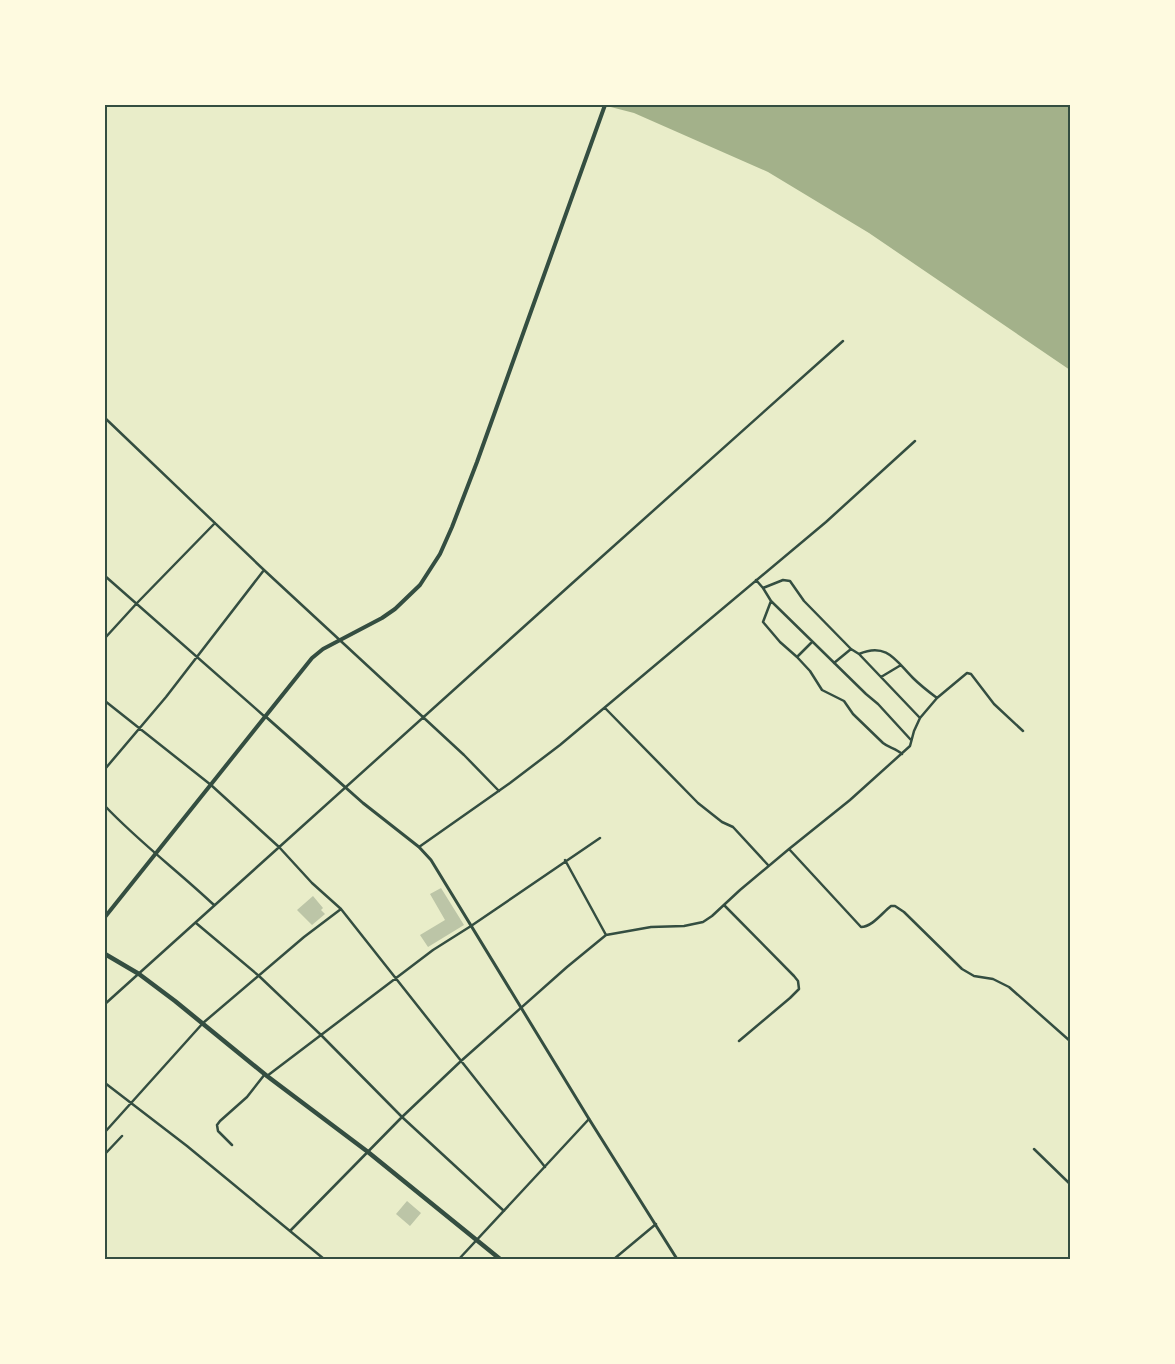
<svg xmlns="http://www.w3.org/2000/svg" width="1175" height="1364" viewBox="0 0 1175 1364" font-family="'Open Sans',sans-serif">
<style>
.water{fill:#a3b18a}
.building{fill:#bcc5a7}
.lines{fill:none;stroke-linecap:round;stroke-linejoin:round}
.minor{stroke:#344e41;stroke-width:2.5}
.tertiary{stroke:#344e41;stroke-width:3}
.secondary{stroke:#344e41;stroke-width:4}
.primary{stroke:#344e41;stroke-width:4.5}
.neatline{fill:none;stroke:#344e41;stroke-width:2}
</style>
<rect width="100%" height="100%" fill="#e9edc9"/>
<path class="water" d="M603,105H1070V370L869,233L768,172L634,113Z"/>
<path class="building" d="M441,888L464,925L428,947L420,935L445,920L430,894Z
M313,896L323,908L321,910L325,914L312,925L297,910Z
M407,1201L421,1213L410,1226L396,1214Z"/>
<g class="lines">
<path class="minor" d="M105,418L264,570L464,755L499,791
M105,576L264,716
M756,580L763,588L771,601L866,694L878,704L911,740
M763,588L783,580L790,581L804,601L851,649L859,654L920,718
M771,601L763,622L780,642L797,657L812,642
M105,638L137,603L215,523
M859,654C887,642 896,661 913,678C921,686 929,692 937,698
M797,657L810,671L822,690L844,701L853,714L883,743C889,748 896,748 902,754
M834,663L851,649
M881,677L901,665
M105,701L211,785L279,847L312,883L341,909L545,1167
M605,708L698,803L722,822L733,827L768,865
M105,769L166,697L264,570
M105,806C139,842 178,871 214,905
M419,847L510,783L560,745L826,522L915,441
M789,849L850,800L910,746L914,731L920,718L937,698L967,673L971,674L994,704L1023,731
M565,860L606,935
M724,905L794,976L798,981L799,989L790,998L739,1041
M196,923L259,976L321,1035L402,1117L504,1211
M105,1004C351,782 596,561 843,341
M267,1076L433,950L471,926L600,838
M105,1083L187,1146L324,1259
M105,1132L203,1023L304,937L341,909
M232,1145L218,1131L217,1125L220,1121L247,1097L265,1074
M1034,1149L1070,1184
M105,1154L122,1136
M290,1231L402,1117L461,1061L567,967L606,935L651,927L684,926L703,922L712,916L740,890L789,849L861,927C872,927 882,913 891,906H895L904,912L962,969L974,976L993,979L1009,987L1070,1041
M459,1259L589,1119
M614,1259L656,1224"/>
<path class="tertiary" d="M265,716L363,803L419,847L431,860L589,1119L677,1259"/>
<path class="secondary" d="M105,917L312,658L323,649L382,618L395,609L420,585L440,554L452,527L477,462L605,105"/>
<path class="primary" d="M105,954L139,974L175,1001L267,1076L368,1152L500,1259"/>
</g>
<rect width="1175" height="1364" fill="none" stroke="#fefae0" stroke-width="212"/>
<rect x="106" y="106" width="963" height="1152" class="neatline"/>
</svg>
